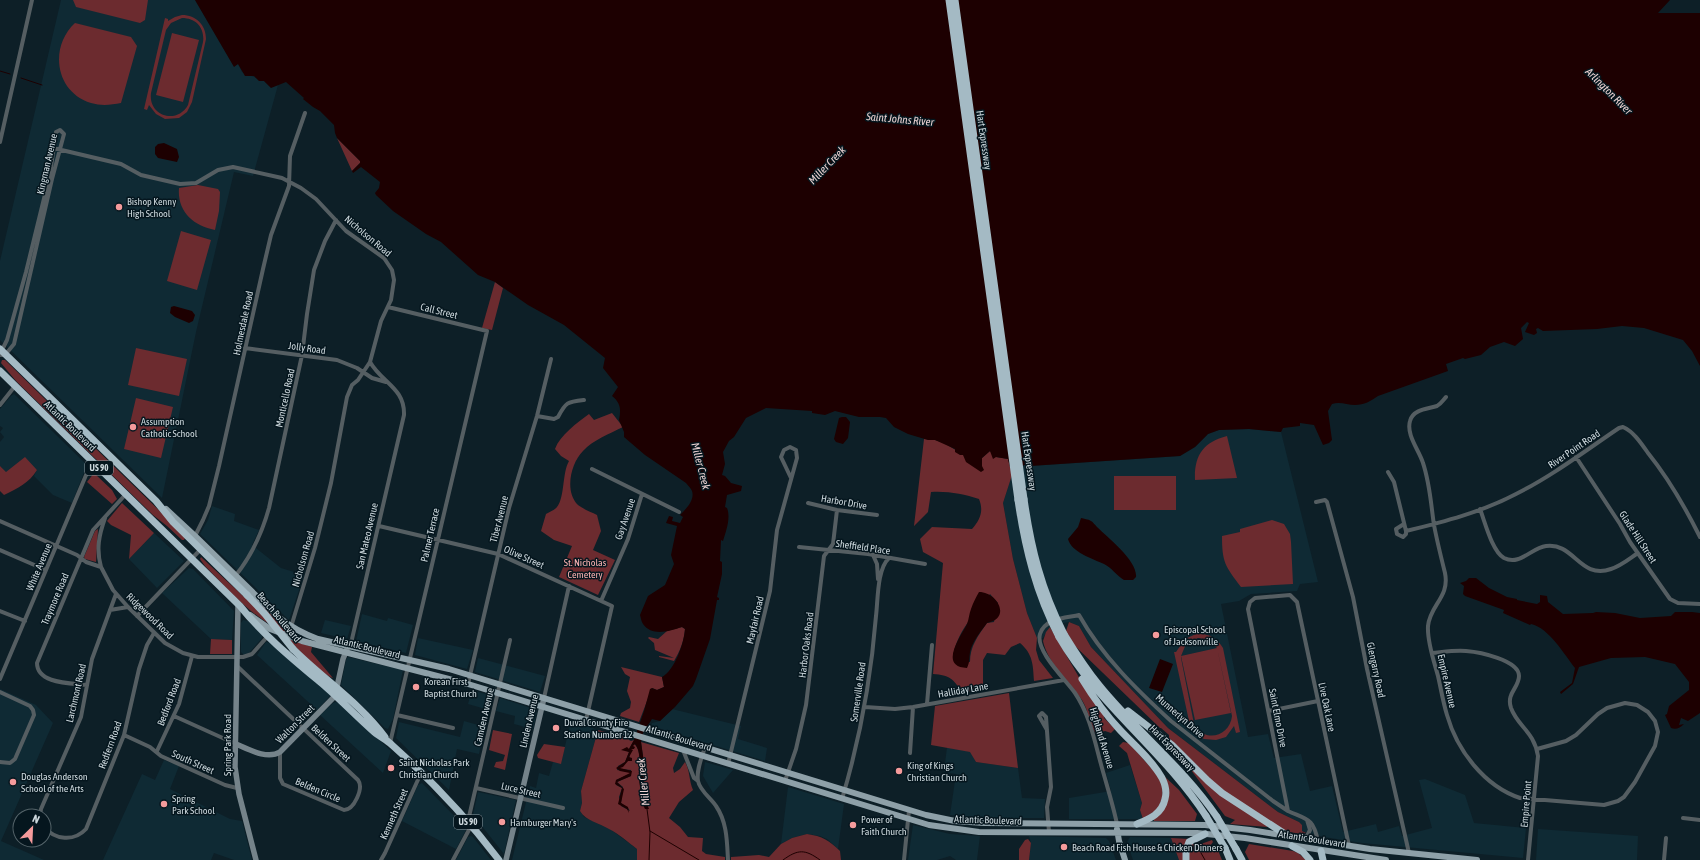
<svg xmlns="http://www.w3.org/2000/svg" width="1700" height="860" viewBox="0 0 1700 860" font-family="'Asap Condensed',sans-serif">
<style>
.built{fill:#0f2a34}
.green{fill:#6c2b2f;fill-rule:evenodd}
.water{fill:#1d0001}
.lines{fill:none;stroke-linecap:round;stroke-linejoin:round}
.stream{stroke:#1d0001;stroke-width:1}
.street{stroke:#555e62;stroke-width:4}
.secondary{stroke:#75838a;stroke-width:5.5}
.primary{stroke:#8ea0a8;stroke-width:6}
.highway{stroke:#a4bac4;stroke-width:7}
.highway-bridge{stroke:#a4bac4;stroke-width:7}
.poi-dot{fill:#f59b9c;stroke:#05161e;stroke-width:1.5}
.labels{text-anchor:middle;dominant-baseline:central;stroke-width:3;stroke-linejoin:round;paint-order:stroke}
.shield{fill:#05161e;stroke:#919ea4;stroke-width:1}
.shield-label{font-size:9px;font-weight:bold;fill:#cdd8dd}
.street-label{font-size:10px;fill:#cdd8dd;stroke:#05161e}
.poi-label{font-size:10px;fill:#cdd8dd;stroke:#05161e;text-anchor:start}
.park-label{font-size:10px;fill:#f9b0b0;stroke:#05161e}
.water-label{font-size:11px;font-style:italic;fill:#eed4d4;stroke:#05161e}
</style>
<rect width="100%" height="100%" fill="#0d1f27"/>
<path class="built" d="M61,0H195L234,66L238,64L242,72L264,81L271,87L278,85L253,176L234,172L196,332L162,498L0,340V261Z
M14,394L87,465L72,503L53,495L34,476L37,469L6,473L0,466V442L4,437L0,432L3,428L0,426V409L11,396Z
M1249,429L1281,432L1318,582L1300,584L1297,591L1251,594L1239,601L1221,604L1248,737L1268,734L1274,758L1301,754L1310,791L1332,786L1343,832L1376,824L1378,832L1399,826L1402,836L1432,828L1419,780L1425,779L1465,795L1474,823L1526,828L1523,858L1362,843L1324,837L1301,831L1299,822L1278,812L1168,728L1091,647L1079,626L1069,622L1058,624L1050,627L1043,638H1037L1027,613L1013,559L1003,503L1013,472L1019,470L1024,465L1030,466L1180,456L1195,447L1208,434L1219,430Z
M212,506L235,514L234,521L259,530L252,545L281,568L304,575L289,620L200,534L208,520Z
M154,533L184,561L157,588L129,559Z
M189,568L193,569L234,611L232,640L211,639L162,593Z
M362,614L387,621L388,618L413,625L406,653L356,641Z
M243,620L248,621L262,635V638L249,653L244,655L241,652V623Z
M325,620L351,626L347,639L321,633Z
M418,638L473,650L467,669L415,655Z
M266,642L271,643L330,694V696L317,710L257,655Z
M348,657L403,670L393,719L388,729L385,728L341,685L346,660Z
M478,658L545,676L540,692L475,672Z
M0,689L36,705L53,723L1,841L44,860H0Z
M472,690L492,696L489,710L468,704Z
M500,698L537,710L533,729L514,724L515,716L496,711Z
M336,702L340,703L391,751L383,773L320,715L333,703Z
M672,709L741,726L738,739L767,748L765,761L651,726L652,723L660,721Z
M464,721L485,727L479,754L457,749L449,790L396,738L399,722L460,737Z
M571,721L598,730L581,791L582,803L580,811L584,817L610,829L629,843L637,849V860H512L530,786L536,788L539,773L549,776L553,762L561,763Z
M947,747L971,752L976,762L1018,768L1022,798L1045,799L1044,818H978L950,815L956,774L944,772Z
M164,760L179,766L170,789L230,819L242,821L252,860H234L214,853L211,860H103L142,774L155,780Z
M705,762L733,770L713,793L703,776Z
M1130,765L1142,803L1140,810L1143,819H1069V798L1111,791L1106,773Z
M422,783L465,827L466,830L456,849L402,821L418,785Z
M788,787L844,804L838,849L827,839L820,836L807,834L792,838L781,844Z
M478,792L516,800L504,854L473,815Z
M913,825L950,834L980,836L977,860H956L950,856L937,860H908Z
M1538,829L1638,836L1637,860H1536Z
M471,836L473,837L491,860H456L468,837Z
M1029,836L1106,838L1109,841L1116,860H1029L1031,843Z
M1130,837L1171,838L1179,860H1133L1127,842Z"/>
<path class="green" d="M73,0H148L145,20L140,23L76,7Z
M182,15C196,15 206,25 206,39L192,102L187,112L179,118L165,119L156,114L149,105L147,110L144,109L165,18L168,19V21L175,17ZM182,18C196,18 205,28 203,42L188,105C177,125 148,116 151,93L166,30L171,23Z
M75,23L131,37L137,46L121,103C111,105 101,106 91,103C55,92 49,47 75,23Z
M172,33L199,40L183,102L156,95Z
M337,138L360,161V163L352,171Z
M198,185L218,189L220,192L219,211L215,230C193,226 177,211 179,188Z
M181,231L211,240L197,290L167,281Z
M495,282L503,288L492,330L482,328Z
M136,348L187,359L179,396L128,385Z
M2,360H5L177,528L185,538L184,540H182L167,526L153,515L16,381L1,363Z
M136,398L173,407L161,458L124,449Z
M612,413L623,427C609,434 593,440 583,451C571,463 564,491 578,505C583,509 591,512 597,515L601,531L593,550L615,560L598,595L559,577L572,546L554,540L541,531L546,514C549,512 555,510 557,507C565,497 562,473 569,461L561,456L555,449C560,435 577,423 589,414L594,420Z
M1227,436L1237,478L1195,480C1194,456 1203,442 1227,436Z
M924,439L935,440L944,443L982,466V458L990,451L996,457L1008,459L1010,467L1013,472L1003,503L1013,559L1027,613L1037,638L1036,650L1039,660L1053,678L1034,681C1033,665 1033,654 1020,643L1011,647L1005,655L987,653L983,660V684L975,691L962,692C953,679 950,675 933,674L943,563L923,552L920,539L932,527L972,529C980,520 984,511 979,499C964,494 948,491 931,492L928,512L914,526ZM990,594L998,603L994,622L987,623C978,636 970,646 970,662L953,659C955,633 975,614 990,594Z
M25,457L37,470C29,483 18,488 4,495L0,491V466L6,472Z
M94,473L112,490L117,499L112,504L87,482Z
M1114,476H1176V510H1114Z
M122,503L154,533L129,559L131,535L111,525L107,521Z
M1272,520L1284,524L1290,534L1291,542L1293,584L1241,587C1225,566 1222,562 1222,536L1240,532V529Z
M98,529L96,562L85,559L84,557L95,531Z
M201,557L257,609L262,605L288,631L287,633C254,620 230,591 205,566L200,559Z
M1069,622L1079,626L1091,647L1168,728L1278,812L1299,822L1302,825V831L1306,833L1301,834L1284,831L1229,795L1207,777L1169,738V735L1161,728H1160L1074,645L1066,631Z
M682,627L685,629C684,641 680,651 674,661L659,657V656L674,658L655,650L654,643L648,638L649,637L658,639L667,631Z
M1050,627L1084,686L1104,715V718L1115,729L1111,733L1105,731L1096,734C1089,724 1089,711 1082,700C1069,681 1048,664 1043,641L1046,632Z
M1196,634C1208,633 1217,638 1223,648L1240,732L1236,733L1234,726L1226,737L1216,740L1204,739L1195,733L1189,721L1174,652H1176L1185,639ZM1198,638L1209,640L1217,648L1181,656L1186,644ZM1217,648L1232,716C1230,736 1205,744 1194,724L1181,658V656L1195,720L1231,713Z
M211,639L232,640V654H210Z
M289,639L312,647L311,652L333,678C322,675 297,649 289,639Z
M621,667L662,677L664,687L657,690L652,688L639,722L620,716L621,713L630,708L631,702L627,691L630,677L625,674Z
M1009,693L1018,768L976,762L970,752L931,745L935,706Z
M493,730L512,734L505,770L494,767L496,762L503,761L505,755L489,750Z
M598,730L629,738V740L631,741L634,740L629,749H623L629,752L625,762L618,766L617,770L630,772V774L616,780V785L622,788L619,797L621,806L630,811L628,808L621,803L623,787L617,782L631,776V770L621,769L619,768L629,760L631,749L634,744C642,749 639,769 639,778C640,786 642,795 642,804L648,809L646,802L643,774L644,763L641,742L679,753L673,768L674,773L680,769L685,762C690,770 689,781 693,790L679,802L669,818L680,827L688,837L703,838L702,851L706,854L725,857V860H637V849C628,842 619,834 609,829C599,823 586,821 580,811L582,803L581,791Z
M1123,742L1129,743L1160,778L1164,793L1158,809L1143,819L1140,810L1142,803L1127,753L1119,746Z
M544,744L565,747L561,764L538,758L537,755Z
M1190,764L1267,825V827L1230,824L1235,820L1225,816L1188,766Z
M1162,774L1179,790L1197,814L1195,821H1154V818L1163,810Z
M807,834C822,836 830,841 840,851L841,860H731V857L759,855L769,857L781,844L792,838Z
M1171,838L1190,839L1184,860H1179Z
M1028,839L1031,843L1029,860H1019V849L1025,840Z
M1212,840L1213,842L1210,846L1217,848L1222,860H1188V849L1191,844H1201Z
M1249,844L1293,851L1298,853L1306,860H1249L1245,852Z"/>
<path class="water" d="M195,0H1670L1658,13H1700V366L1692,351L1683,340L1644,328L1622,326L1597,329L1543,331L1538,328L1536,329L1537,333L1534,335L1525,332L1529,323L1527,322L1521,328L1523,339L1515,346L1504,342L1490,347L1481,355L1465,359L1463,358L1446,364L1448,371L1378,396C1371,401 1364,405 1355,405C1347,405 1340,401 1332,404L1328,411L1332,440L1329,443L1323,445L1314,425L1300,423V426L1283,428L1281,432L1249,429L1219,430L1208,434L1195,447L1180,456L1030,466L1024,465L1019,470L1013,472L1010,467L1008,459L996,457L993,459L990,451L982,458V466L984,470L981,472L966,462L963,455H960L955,452V449L935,440H928L908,434L894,427L886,418L880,417H859L835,411L825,415L812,413V411L766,408L746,418L734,437L729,441L723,452L725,464L722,475L725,476L731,483L742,486L741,491L727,495L725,507L727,508C731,518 726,531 723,541L721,540L720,561L722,562V574L717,597L719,598V600H717L710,639L696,679L693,686L675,707L660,721L652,719L643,733L641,742L644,763L643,774L646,802L649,809H645C641,802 640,786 639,778C639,767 642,753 635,744L633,746L635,747L634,749H631L633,750L629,757L632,758V761H628L623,767L620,768L632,771L631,776L617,782L624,789L621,803L628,807L629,813L627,809L618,804L622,788L615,784L616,780L630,773L620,771L616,768L625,762L629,752L621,750L627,747L629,749L634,740L644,711L650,689L652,688L657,690L664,687L662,677C675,670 684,643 685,629L682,627C670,631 652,637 643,624C641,621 641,618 640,615L648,596L665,585L674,564L671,555L677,526L666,523L669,516L673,517L672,521L680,523L683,517L680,515C686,509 695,500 692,491C691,488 688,486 686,483L645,455L624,437V432L619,420C621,410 621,403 612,396L618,387L603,368L605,358L564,325L528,305L495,282L478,275L441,242L426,234L393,211L376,195L375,193L379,188L380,182L361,167L353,173L352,171L360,163V161L337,138L335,133L334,125L320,111L313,107L303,99L304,98L286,82L271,88L264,81H259L254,76H245L238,64L234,67Z
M164,143L177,149L179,157L177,162L158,158L155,154V147L158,144Z
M174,306L192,311L195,315L193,321L189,323L175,317L170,313L171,307Z
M842,417H846L850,422L848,438L843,444L836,442L834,439L839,418Z
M1081,518C1084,519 1088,519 1091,521C1093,522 1095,525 1097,527C1108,538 1138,561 1136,577L1133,580H1124C1117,576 1111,567 1104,564C1093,559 1071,552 1068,539L1078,527Z
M1469,578H1476L1489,588L1507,597L1517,599V600L1537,604L1540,602V595L1547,596L1548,602L1563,614L1593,613L1596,612L1615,613L1640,618L1671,616L1675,612H1692L1700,613V713L1688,721L1681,718L1679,725L1684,724C1680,728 1676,730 1671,728L1665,715L1667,714L1669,706L1689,690V682L1675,664L1645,657L1611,658L1579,667L1573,684L1561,694L1560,692L1572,683L1575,668C1564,654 1549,628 1531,624L1530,625L1503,613L1504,610L1465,596L1463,594L1464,586L1460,583L1466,581Z
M979,592C997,592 1012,618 987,623C981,631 972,642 970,652C969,658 970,662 967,668C938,667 961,636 967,624C969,619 969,614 971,609C973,603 976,597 979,592Z
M1160,659L1173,664L1162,692L1149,688Z"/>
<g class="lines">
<path class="stream" d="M0,71L10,74
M21,78L42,85
M647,809L650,832L649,860
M650,831L699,860
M1201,853L1205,860
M783,860C798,849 805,849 820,860"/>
<path class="street" d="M0,142L32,0
M53,148L121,164L141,175L180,184L196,183L218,170L233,167L282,178L301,188L316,199L346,231L384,258L392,270L394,280L391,300L381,321L370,362L358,380L352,385L347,397L331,483L315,548L291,627
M388,307L487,331L390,743
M245,348L337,360L357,368L372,378L386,382
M0,354L7,340L26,272L50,174L56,132L60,130L64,134L52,179L14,344L5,355H0
M1446,397C1443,400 1441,404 1437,406C1428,409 1413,409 1410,421C1406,435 1419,450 1423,463C1430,484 1431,505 1434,525C1437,541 1441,557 1445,573C1450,597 1430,605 1428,626C1427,642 1434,661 1438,676C1441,689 1443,702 1447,715C1457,750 1484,786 1520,798L1604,805L1618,801L1624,797L1635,782L1655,746L1658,732L1655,721L1648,712L1637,705L1625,703L1607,708L1598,714L1576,735L1566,741L1537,749
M0,405L15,386
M537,416L554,419L558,417C566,402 567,402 584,400
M1576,457L1620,524L1630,542L1670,599L1678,603L1700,604
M592,469L679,512
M1388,472L1394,482L1406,531V534L1403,537L1397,534L1396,529L1404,524
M1316,502L1325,500L1327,502L1353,597L1367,669L1409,853
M808,503L837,510L877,515
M1480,509C1485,522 1492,551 1504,558C1520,566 1531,548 1546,546C1574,542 1580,580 1611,569C1621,566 1629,559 1638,553
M0,521L77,555L86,562L101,567L113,590L128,607L165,643L183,653L198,657H243L252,654L267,637
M379,526L498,554L612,606L586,720
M1406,531C1443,522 1482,512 1516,494C1552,476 1585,451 1619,428L1623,427C1634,432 1641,443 1648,453C1669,479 1685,507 1700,537
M195,536L203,520L209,506L219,466L263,269L271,235L289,186L290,156L305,113
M799,547L868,554L925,564
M0,550L46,570
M873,555L877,564L878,579
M101,567C96,549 99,535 105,518
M236,575C252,555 262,533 269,508L302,355L307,314L314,270L325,241L336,220
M601,601L628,539L642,494
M110,610L128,607
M0,611L25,621
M137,616L201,549
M349,646L352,639L404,415C405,388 382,383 370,362
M1432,653C1443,652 1455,650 1466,651C1479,652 1519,660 1519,676C1519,688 1506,693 1511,708C1518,727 1534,731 1538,756L1528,860
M237,666L358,780C364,788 354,810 344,810L283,784L280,778V752
M0,679L92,461
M468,684L509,508L537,416L551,359
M87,685C71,683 37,684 37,663L93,530L126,494
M0,692L30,706L33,710L34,715L15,759L10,763L0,762
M544,698L569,586
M927,704L932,645
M865,707L895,709L913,707L1064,680
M1269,711L1318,701
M397,715L453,728
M174,716L236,744
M1047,730L1039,716L1042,713L1046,717L1051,787L1047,807L1049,832
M124,735L150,747L161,756L225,785L237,788
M705,747C702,757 696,770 698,781C700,791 711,798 716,806C727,822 727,841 728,860
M683,750L694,778L698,781
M157,751L179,704L192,656
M910,753L913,707
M728,764L770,591L777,530L797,458L796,450L790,447L784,450L781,457L791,478
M785,781L796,749L806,705L824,556L833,544L837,510
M476,788L563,808
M842,799C860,739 871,678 876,616C878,600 877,569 889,558
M40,816L41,809L81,717L92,659L116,594
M1683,818L1700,820
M468,821L510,640
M1117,824C1113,805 1107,786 1102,768C1095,743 1090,715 1075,693C1066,680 1035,651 1040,634C1045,618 1066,618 1079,615C1102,656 1137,690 1171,721L1273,801L1288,811
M44,827C55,840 74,842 86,829L124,735L139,669L147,645L154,633
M1301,838L1307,836L1310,830L1307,820
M1318,841C1313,818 1308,820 1288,811L1248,609L1250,602L1255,598L1290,595L1297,602L1349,846
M381,860L385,853L421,773
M453,860L471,826
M904,860L909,810
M1664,860L1666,838"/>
<path class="secondary" d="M238,605L235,767L239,794L256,860
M236,744C248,749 267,760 280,752L335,696L343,659L347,649
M506,860L544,698"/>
<path class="primary" d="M166,509L195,536L278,617C291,627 303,634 318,639L449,669L926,815L955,821L984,823L1205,825L1250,830L1370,849L1477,860
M250,615L270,629L302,641L468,684L929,825L979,832L1197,833L1245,838L1386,860
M1117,829L1119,841L1125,860"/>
<path class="highway" d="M949,0L1018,500
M955,0L1024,499
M0,349L156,501L173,522L247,595
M0,371L240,606C265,637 295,661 326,687C342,701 356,716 372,730C378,736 386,739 392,745C431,780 467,818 499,860
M1064,634C1075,652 1086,669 1099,685C1136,731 1183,767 1217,817
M1059,637C1099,706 1163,750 1206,816
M293,649C323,679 360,703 385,737
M1082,679C1093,697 1105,714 1120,730C1134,745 1152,760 1162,778C1165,784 1167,792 1165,799C1162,814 1149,819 1137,824
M1128,711L1172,745L1208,781L1222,793L1288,836
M1292,846L1303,852L1310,860
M1225,848L1230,860
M1236,849L1242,860
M1321,851L1323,860
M1186,860V850L1189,842L1205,834"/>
<path class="highway-bridge" d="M1024,499C1031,548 1041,589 1064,634
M1018,500C1025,548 1036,593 1059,637
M247,595L265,614L293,649
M1206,816L1225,848
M1217,817L1236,849"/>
</g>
<g class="poi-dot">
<circle cx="119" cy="207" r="4"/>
<circle cx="133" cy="427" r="4"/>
<circle cx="1156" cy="635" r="4"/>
<circle cx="416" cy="687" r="4"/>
<circle cx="556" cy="728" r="4"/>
<circle cx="391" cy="768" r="4"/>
<circle cx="899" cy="771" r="4"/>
<circle cx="13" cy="782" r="4"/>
<circle cx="164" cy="804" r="4"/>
<circle cx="502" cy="822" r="4"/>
<circle cx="853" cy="825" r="4"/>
<circle cx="1064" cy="847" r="4"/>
</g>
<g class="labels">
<g class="shield">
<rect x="85" y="461" width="28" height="14" rx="3"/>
<rect x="454" y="815" width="28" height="14" rx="3"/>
</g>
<g class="shield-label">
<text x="99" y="468">US 90</text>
<text x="468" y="822">US 90</text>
</g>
<g class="street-label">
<text transform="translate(984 140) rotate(82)">Hart Expressway</text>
<text transform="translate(47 164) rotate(-77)">Kingman Avenue</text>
<text transform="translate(368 236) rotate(40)">Nicholson Road</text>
<text transform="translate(439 311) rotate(14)">Call Street</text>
<text transform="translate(243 323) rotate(-78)">Holmesdale Road</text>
<text transform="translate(307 348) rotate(8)">Jolly Road</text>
<text transform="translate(285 398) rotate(-78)">Monticello Road</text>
<text transform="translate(70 426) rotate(44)">Atlantic Boulevard</text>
<text transform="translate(1574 449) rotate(-34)">River Point Road</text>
<text transform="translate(1029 461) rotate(82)">Hart Expressway</text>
<text transform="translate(844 502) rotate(10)">Harbor Drive</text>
<text transform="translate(499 519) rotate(-76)">Tiber Avenue</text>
<text transform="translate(625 519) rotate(-71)">Gay Avenue</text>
<text transform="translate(430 535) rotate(-77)">Palmer Terrace</text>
<text transform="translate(367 536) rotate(-77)">San Mateo Avenue</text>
<text transform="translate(1638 537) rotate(57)">Glade Hill Street</text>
<text transform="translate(863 547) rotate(8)">Sheffield Place</text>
<text transform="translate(524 557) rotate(24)">Olive Street</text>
<text transform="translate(303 559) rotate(-74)">Nicholson Road</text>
<text transform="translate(39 567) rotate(-67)">White Avenue</text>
<text transform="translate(55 599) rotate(-67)">Traymore Road</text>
<text transform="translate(150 616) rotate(44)">Ridgewood Road</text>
<text transform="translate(279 617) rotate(50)">Beach Boulevard</text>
<text transform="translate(755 620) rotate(-77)">Mayfair Road</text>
<text transform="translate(806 645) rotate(-83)">Harbor Oaks Road</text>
<text transform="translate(367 647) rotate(14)">Atlantic Boulevard</text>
<text transform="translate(1376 670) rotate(78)">Glengarry Road</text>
<text transform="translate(1447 681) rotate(77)">Empire Avenue</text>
<text transform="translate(963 690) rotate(-10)">Halliday Lane</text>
<text transform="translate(858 692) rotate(-82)">Somerville Road</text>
<text transform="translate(76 693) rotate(-77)">Larchmont Road</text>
<text transform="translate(169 702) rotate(-69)">Bedford Road</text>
<text transform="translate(1327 707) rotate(78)">Live Oak Lane</text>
<text transform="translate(1180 716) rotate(41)">Munnerlyn Drive</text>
<text transform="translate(484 717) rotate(-77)">Camden Avenue</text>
<text transform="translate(1278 718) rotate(79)">Saint Elmo Drive</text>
<text transform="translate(529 721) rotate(-77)">Linden Avenue</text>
<text transform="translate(295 724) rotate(-45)">Walton Street</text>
<text transform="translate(679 738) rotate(17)">Atlantic Boulevard</text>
<text transform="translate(1102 738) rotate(73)">Highland Avenue</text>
<text transform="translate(331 743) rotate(43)">Belden Street</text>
<text transform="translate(110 745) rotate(-70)">Redfern Road</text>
<text transform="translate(227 745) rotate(-90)">Spring Park Road</text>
<text transform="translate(1172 748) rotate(46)">Hart Expressway</text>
<text transform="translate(193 762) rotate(24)">South Street</text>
<text transform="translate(318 790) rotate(23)">Belden Circle</text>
<text transform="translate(521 790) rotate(13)">Luce Street</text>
<text transform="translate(1526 804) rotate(-85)">Empire Point</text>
<text transform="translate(394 814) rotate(-66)">Kenneth Street</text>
<text transform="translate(988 820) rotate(2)">Atlantic Boulevard</text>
<text transform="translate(1312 839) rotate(9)">Atlantic Boulevard</text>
</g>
<g class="poi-label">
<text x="127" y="201">Bishop Kenny<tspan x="127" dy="12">High School</tspan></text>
<text x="141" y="421">Assumption<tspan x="141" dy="12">Catholic School</tspan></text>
<text x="1164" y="629">Episcopal School<tspan x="1164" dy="12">of Jacksonville</tspan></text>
<text x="424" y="681">Korean First<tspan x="424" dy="12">Baptist Church</tspan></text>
<text x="564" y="722">Duval County Fire<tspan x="564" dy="12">Station Number 12</tspan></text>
<text x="399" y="762">Saint Nicholas Park<tspan x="399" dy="12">Christian Church</tspan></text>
<text x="907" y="765">King of Kings<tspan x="907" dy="12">Christian Church</tspan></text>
<text x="21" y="776">Douglas Anderson<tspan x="21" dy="12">School of the Arts</tspan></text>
<text x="172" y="798">Spring<tspan x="172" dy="12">Park School</tspan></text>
<text x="861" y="819">Power of<tspan x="861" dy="12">Faith Church</tspan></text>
<text x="510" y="822">Hamburger Mary's</text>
<text x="1072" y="847">Beach Road Fish House &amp; Chicken Dinners</text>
</g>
<g class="park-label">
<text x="585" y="562">St. Nicholas<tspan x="585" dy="12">Cemetery</tspan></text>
</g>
<g class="water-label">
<text transform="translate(1609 91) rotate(45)">Arlington River</text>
<text transform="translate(900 119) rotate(5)">Saint Johns River</text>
<text transform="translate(827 165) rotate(-46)">Miller Creek</text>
<text transform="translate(701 466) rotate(76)">Miller Creek</text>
<text transform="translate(643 782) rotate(-96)">Miller Creek</text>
</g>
</g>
<g transform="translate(32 828) rotate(24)"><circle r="19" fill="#05161e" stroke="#55646a"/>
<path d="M0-3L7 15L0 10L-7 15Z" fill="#f59b9c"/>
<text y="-6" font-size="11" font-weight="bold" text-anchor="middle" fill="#cdd8dd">N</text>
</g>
</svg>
